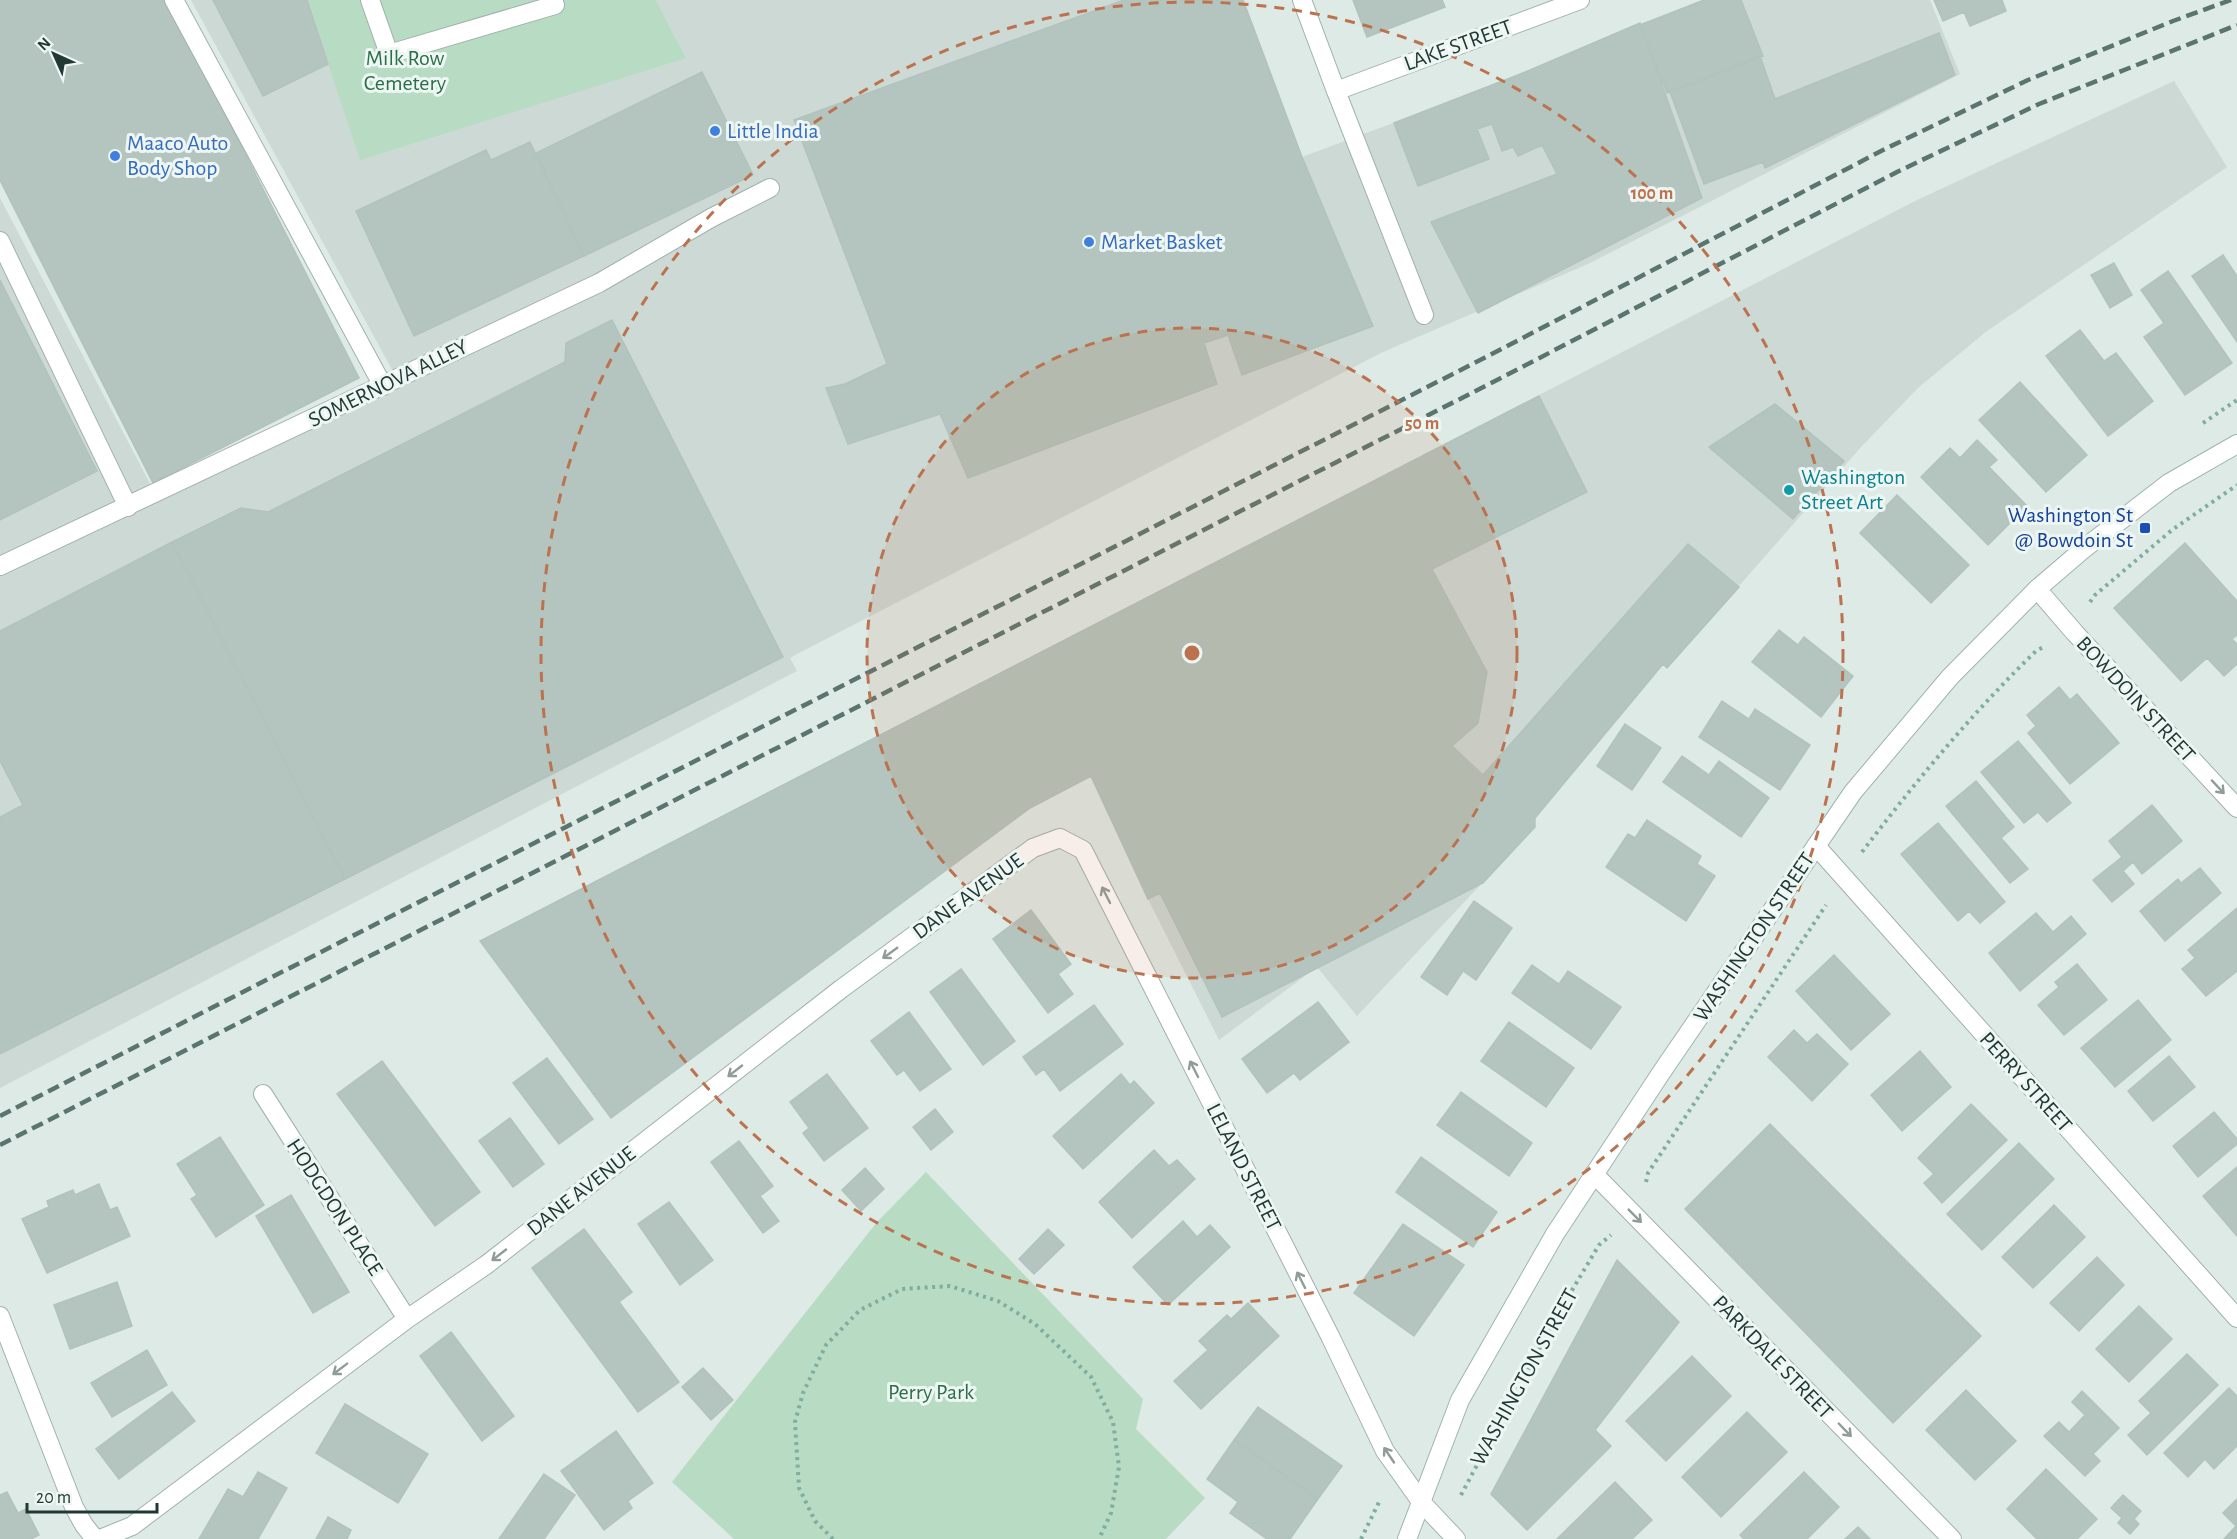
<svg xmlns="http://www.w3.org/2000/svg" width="2237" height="1539" viewBox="0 0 2237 1539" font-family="'Alegreya Sans',sans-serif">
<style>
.built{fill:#ccd9d4}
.green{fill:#b7dbc3}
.building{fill:#b4c4be;stroke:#b1c3bd;stroke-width:1.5}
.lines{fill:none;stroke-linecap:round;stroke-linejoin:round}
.service-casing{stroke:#a1b1ac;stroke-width:20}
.minor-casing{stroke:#a1b1ac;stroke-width:20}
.tertiary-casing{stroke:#a1b1ac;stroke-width:20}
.secondary-casing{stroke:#9eb5ae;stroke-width:20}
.path{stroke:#7fada1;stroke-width:4;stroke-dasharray:3 4.5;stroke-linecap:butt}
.service{stroke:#fff;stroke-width:18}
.minor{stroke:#fff;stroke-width:18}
.tertiary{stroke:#fff;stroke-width:18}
.secondary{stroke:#fff;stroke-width:18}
.rail{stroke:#5a756f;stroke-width:4.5;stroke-dasharray:12 6;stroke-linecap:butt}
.oneway{stroke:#909c9a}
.ring{fill:none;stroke:#bc724e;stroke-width:3;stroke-dasharray:10 8}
.shop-dot{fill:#3f7fe0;stroke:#eef6f3;stroke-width:2}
.culture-dot{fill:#0f9aa8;stroke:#eef6f3;stroke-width:2}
.transit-dot{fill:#1a4fb4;stroke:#eef6f3;stroke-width:2}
.labels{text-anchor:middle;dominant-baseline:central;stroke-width:6;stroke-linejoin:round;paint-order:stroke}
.street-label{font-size:22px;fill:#203934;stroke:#eef6f3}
.park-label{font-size:22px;fill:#2b6f49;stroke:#eef6f3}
.shop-label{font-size:22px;fill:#366cbe;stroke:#eef6f3;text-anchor:start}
.culture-label{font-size:22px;fill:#0d838f;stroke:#eef6f3;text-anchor:start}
.transit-label{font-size:22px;fill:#164399;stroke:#eef6f3;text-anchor:end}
.centre{fill:#bc724e;stroke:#eef6f3;stroke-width:3}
.ring-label{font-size:18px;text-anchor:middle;font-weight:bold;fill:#bc724e;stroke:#eef6f3;stroke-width:6;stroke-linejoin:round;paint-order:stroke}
</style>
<rect width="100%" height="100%" fill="#deeae5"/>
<path class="built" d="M191,0H307L328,64L686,58L656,0H1243L1302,157L1479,91L1704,0H1930L1960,74L1588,264L1383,352L797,654L790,658L797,671L0,1088V198L156,495L396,377Z
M2174,81L2227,167L1987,331L1919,387L1861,447L1667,668L1662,664L1535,818V827L1357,1016L1317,967L1219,1040L1148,899L1090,776L1030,808L611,1118L480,941L1917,200Z"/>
<path class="green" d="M307,0H656L686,58L360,160Z
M926,1172L1143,1399L1136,1429L1205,1498L1166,1539H734L672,1482L877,1222Z"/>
<path class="building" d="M0,0H167L359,378L153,483L0,180Z
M213,0H307L328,64L263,96Z
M1124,0H1243L1302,157L1373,326L1242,375L1228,335L1204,343L1217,384L968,478L940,414L848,444L826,388L845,384L887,364L794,120Z
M1353,0H1442L1445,7L1367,37Z
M1704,0H1741L1763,56L1667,93L1640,25Z
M1934,0H2002L2006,11L1970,26L1964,12L1943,21Z
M1640,23L1702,198L1478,313L1431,222L1557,174L1542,145L1518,156L1513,147L1502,151L1492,124L1477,129L1489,159L1418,186L1394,123L1518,75Z
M1939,33L1955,75L1765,168L1763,162L1704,184L1670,92L1760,56L1775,99Z
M702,72L753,175L584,256L536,153Z
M530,142L584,256L414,336L356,211L486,150L491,160Z
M2223,255L2237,276V342L2192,276Z
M2114,263L2132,295L2110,308L2091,275Z
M2168,271L2232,363L2185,395L2144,337L2164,323L2141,290Z
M0,280L97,471L0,520Z
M612,320L783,657L345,879L172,542L241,508L268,512L565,362L566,343Z
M2080,330L2104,361L2116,353L2153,401L2108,436L2046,356Z
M2020,382L2087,455L2046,492L1979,420Z
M1539,396L1587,492L1432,569L1487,672L1478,723L1452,746L1483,775L1688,544L1739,587L1667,668L1663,664L1535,818V827L1483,883L1222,1017L1160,893L1148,899L1091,776L1030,808L611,1118L480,941Z
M1775,404L1844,461L1793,519L1709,447Z
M1977,440L1997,460L1989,467L2027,506L1988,545L1921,477L1950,448L1960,458Z
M1897,495L1969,565L1931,603L1860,533Z
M172,542L345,879L0,1054V817L23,805L0,761V631Z
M2185,543L2237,601V635L2232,639L2237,644V664L2224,676L2207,658L2181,681L2114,608Z
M1779,630L1798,645L1804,637L1853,676L1821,717L1752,662Z
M2059,687L2070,700L2077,694L2119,743L2070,784L2028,733L2036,726L2027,715Z
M1722,701L1749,719L1755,709L1810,745L1780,790L1699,737Z
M1625,724L1661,748L1632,790L1597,766Z
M2018,741L2071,803L2047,822L2038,812L2024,823L1981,772Z
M1682,756L1709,775L1719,761L1769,798L1741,837L1663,782Z
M1976,781L2014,827L2001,838L2028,869L2010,883L1946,806Z
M2152,805L2182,841L2142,874L2133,862L2123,871L2134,884L2112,902L2093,880L2122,857L2109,841Z
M1647,820L1701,856L1697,864L1715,876L1686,921L1606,867L1628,834L1635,838Z
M1938,823L2005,902L1980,923L1969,911L1958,921L1901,854Z
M2200,868L2221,893L2165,941L2140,911L2178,879L2181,883Z
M1474,901L1512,928L1476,980L1463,971L1447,995L1421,977Z
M2237,908V971L2206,996L2182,969L2195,958L2188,950Z
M1031,910L1071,964L1058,974L1073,994L1048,1013L993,939Z
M2036,913L2053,932L2071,916L2086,934L2020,991L1989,953Z
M1834,955L1890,1014L1851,1050L1796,991Z
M2077,964L2107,1000L2064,1035L2038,1005L2059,987L2055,982Z
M1532,965L1559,984L1568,971L1621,1007L1591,1049L1512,993Z
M961,969L1015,1041L983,1065L930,992Z
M2138,1000L2171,1040L2115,1087L2081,1048Z
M1318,1002L1349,1042L1300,1080L1294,1073L1267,1093L1242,1059Z
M1094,1005L1123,1044L1060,1091L1044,1069L1036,1075L1023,1057Z
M909,1012L951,1069L920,1091L904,1070L897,1075L871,1041Z
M1509,1022L1574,1068L1546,1107L1481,1061Z
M1794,1030L1807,1043L1817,1034L1848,1064L1812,1101L1768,1057Z
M1920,1051L1951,1087L1902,1131L1871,1095Z
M2169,1056L2195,1087L2153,1121L2128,1091Z
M547,1058L593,1119L559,1144L513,1083Z
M382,1061L480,1192L435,1226L337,1094Z
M827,1074L868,1128L824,1161L803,1133L809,1128L790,1102Z
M1121,1074L1130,1085L1134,1081L1154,1103L1083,1169L1053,1136Z
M1461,1092L1532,1143L1509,1176L1437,1125Z
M1971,1104L2007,1140L1942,1203L1924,1183L1934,1174L1918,1158Z
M935,1109L953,1132L931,1150L913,1127Z
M2214,1112L2237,1139V1144L2198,1177L2173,1146Z
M510,1118L544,1164L513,1187L479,1141Z
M1770,1124L1981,1336L1893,1423L1685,1209Z
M220,1137L264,1205L216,1237L191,1199L197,1195L177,1164Z
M739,1141L773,1186L760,1196L779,1221L763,1233L711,1162Z
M2019,1143L2054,1179L1982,1250L1947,1214Z
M1154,1150L1169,1166L1177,1160L1195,1179L1132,1238L1099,1202Z
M1421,1157L1497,1212L1473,1247L1396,1192Z
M2237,1167V1236L2203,1196Z
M865,1168L884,1189L861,1211L842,1190Z
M99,1184L110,1210L117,1207L130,1236L47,1273L22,1219L49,1207L47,1201L73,1190L75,1195Z
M291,1195L349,1292L313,1313L256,1216Z
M669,1202L713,1260L680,1285L638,1224Z
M2054,1205L2085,1237L2033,1288L2002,1257Z
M1183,1221L1197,1237L1210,1225L1230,1247L1168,1305L1133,1267Z
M1403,1224L1464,1265L1414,1336L1354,1293Z
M584,1229L632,1292L619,1302L679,1382L638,1412L532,1268Z
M1048,1229L1064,1245L1034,1274L1019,1259Z
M2097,1257L2124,1285L2079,1331L2050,1303Z
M1617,1260L1679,1322L1595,1430L1611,1446L1527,1530L1491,1494Z
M117,1282L132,1326L70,1349L54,1305Z
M1248,1303L1279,1336L1201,1409L1174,1381L1208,1350L1199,1341L1227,1315L1231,1319Z
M2139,1306L2172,1339L2129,1382L2096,1349Z
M451,1332L514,1416L482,1441L420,1356Z
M147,1350L167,1385L112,1417L91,1383Z
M2187,1354L2218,1385L2147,1455L2128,1435L2151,1413L2139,1401Z
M1692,1356L1731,1396L1666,1461L1626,1421Z
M703,1368L733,1400L711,1420L682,1387Z
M2229,1388L2237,1396V1446L2214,1469L2205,1459L2188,1477L2164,1453Z
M1966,1390L2016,1441L1975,1480L1926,1430Z
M2082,1391L2119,1428L2093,1454L2100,1461L2085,1476L2044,1436L2059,1422L2069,1432L2085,1415L2072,1402Z
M172,1392L195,1421L119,1479L96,1449Z
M345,1404L428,1454L398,1503L316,1453Z
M1258,1407L1342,1466L1318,1499L1234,1440Z
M1747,1412L1787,1452L1721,1517L1682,1477Z
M616,1431L653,1483L628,1501L632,1508L604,1530L561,1471Z
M1234,1440L1318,1499L1290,1539H1267L1230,1513L1238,1502L1207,1479Z
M2046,1469L2097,1519L2077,1539H2037L2007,1509Z
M258,1472L287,1488L258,1539H199L228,1489L243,1497Z
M1804,1472L1839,1507L1807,1539H1744L1740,1535Z
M544,1474L575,1495L544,1539H499Z
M1615,1482L1652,1520L1632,1539H1557Z
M7,1492L18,1513L26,1509L39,1535L31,1539H0V1495Z
M2123,1495L2141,1511L2134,1519L2139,1524L2130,1534L2118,1523L2122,1518L2111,1508Z
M2237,1499V1539H2224L2236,1526L2223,1513Z
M328,1517L351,1530L347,1539H316Z
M1858,1527L1870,1539H1845Z"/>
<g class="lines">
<g class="service-casing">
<path id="service" d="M174,0L383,386
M370,0L389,54L555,5L553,0
M1336,91L1424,315
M0,241L128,507
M0,566L599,283L711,218L770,188"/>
</g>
<g class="minor-casing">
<path id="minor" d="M1302,0L1336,91L1580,0
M2037,589L2075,633L2237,808
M1816,846L2237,1318
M263,1094L407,1319
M1594,1174L1952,1539
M100,1539L132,1526L407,1319L486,1265L841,989L1033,848L1060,838L1083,850L1330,1336L1385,1451L1422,1503L1456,1539"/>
</g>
<g class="tertiary-casing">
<path id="tertiary" d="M0,1316L74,1507L84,1525L95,1539"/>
</g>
<g class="secondary-casing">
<path id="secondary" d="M1407,1539L1460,1400L1555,1234L1661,1073L1853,792L1950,677L2037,589L2086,547L2169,483L2237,444"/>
</g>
<path class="path" d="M2203,423L2237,400
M2090,602L2095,595L2172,530L2237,485
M1862,852C1916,781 1973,712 2037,650L2044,647
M1646,1182L1648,1173L1826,905
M1461,1495L1559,1312L1599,1245L1611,1235
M833,1539L815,1521L799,1488L795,1422L803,1393L826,1345L860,1310L902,1289L950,1286L998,1301L1035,1324L1091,1377L1113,1422L1119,1467L1111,1513L1099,1539
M1361,1539L1380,1500"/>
<use href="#service" class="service"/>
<use href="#minor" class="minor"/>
<use href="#tertiary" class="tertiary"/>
<use href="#secondary" class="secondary"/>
<path class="rail" d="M0,1116L1488,356L1885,149L2028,80L2173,21L2231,0
M0,1145L1499,379L1897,172L2039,104L2237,25"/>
</g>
<defs><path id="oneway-shaft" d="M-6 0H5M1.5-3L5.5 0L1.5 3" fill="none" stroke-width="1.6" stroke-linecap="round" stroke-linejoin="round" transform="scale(1.5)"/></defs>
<g class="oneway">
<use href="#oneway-shaft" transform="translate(2218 787) rotate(47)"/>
<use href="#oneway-shaft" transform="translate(1106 895) rotate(-117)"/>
<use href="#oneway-shaft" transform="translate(890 953) rotate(144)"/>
<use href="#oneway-shaft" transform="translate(1194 1069) rotate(-117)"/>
<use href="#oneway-shaft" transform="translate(735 1071) rotate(142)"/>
<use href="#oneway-shaft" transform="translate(1635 1216) rotate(45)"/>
<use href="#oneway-shaft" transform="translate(499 1255) rotate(142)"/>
<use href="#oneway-shaft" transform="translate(1301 1280) rotate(-117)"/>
<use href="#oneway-shaft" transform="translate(340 1369) rotate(143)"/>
<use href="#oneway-shaft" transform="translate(1845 1430) rotate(46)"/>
<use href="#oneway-shaft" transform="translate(1389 1455) rotate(-124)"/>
</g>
<circle cx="1192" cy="653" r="325" fill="#bc724e" fill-opacity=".12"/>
<g class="ring">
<circle cx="1192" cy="653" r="325"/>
<circle cx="1192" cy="653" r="651"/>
</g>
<g class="shop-dot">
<circle cx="715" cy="131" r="6"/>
<circle cx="115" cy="156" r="6"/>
<circle cx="1089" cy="242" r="6"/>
</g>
<circle class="culture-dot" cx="1789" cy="490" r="6"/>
<rect class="transit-dot" x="2139" y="522" width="12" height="12" rx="3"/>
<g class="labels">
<g class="street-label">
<text transform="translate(1458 45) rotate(-20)">LAKE STREET</text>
<text transform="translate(388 383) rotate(-26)">SOMERNOVA ALLEY</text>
<text transform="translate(2136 699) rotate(47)">BOWDOIN STREET</text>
<text transform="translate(968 896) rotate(-36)">DANE AVENUE</text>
<text transform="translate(1754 937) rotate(-56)">WASHINGTON STREET</text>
<text transform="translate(2026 1082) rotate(48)">PERRY STREET</text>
<text transform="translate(1244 1167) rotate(63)">LELAND STREET</text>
<text transform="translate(581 1191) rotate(-38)">DANE AVENUE</text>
<text transform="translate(335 1207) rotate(57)">HODGDON PLACE</text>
<text transform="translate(1773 1357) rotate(46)">PARKDALE STREET</text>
<text transform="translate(1524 1377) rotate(-61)">WASHINGTON STREET</text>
</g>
<g class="park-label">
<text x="405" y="58">Milk Row<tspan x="405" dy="25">Cemetery</tspan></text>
<text x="931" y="1392">Perry Park</text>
</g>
<g class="shop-label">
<text x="727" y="131">Little India</text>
<text x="127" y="143">Maaco Auto<tspan x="127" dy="25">Body Shop</tspan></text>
<text x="1101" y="242">Market Basket</text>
</g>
<g class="culture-label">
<text x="1801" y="477">Washington<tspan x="1801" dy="25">Street Art</tspan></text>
</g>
<g class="transit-label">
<text x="2133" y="515">Washington St<tspan x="2133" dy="25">@ Bowdoin St</tspan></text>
</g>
</g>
<circle cx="1192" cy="653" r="9" class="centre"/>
<g class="ring-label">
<text x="1652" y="199">100 m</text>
<text x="1422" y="429">50 m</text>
</g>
<g transform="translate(54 54) rotate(315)" stroke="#eef6f3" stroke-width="4.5" paint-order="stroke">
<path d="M0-4.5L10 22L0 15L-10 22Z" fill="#203934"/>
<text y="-9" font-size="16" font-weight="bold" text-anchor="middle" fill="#203934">N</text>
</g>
<path d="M27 1503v9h130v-9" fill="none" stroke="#203934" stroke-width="3"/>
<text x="36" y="1503" font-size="18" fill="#203934" stroke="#eef6f3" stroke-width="4.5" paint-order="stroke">20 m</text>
</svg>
